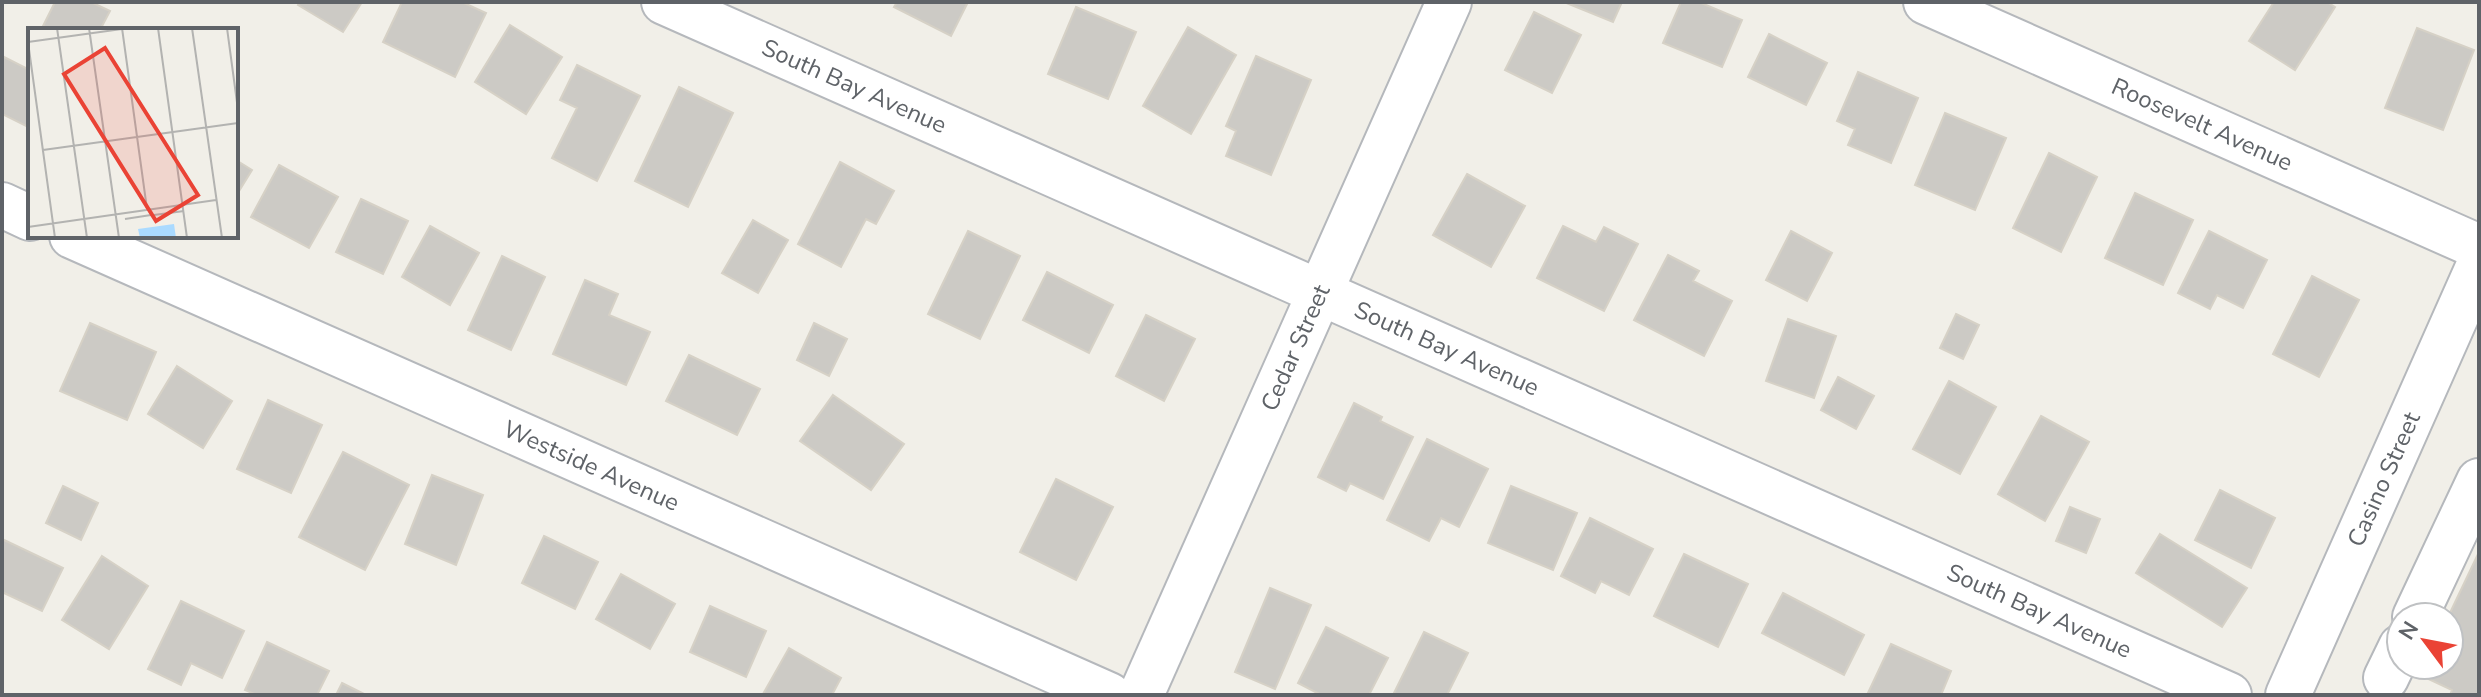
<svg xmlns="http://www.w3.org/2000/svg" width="2481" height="697" viewBox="0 0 2481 697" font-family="'Nunito Sans',sans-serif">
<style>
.building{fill:#cccac5;stroke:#d6d1c6;stroke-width:2}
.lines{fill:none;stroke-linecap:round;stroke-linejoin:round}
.minor-casing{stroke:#b5b8bc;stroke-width:48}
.minor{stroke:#fff;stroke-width:44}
.labels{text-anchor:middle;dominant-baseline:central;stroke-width:6;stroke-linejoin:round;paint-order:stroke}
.street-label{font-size:24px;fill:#5f6368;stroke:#fff}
.inset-road{fill:none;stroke:#b3b3b1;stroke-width:2}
.view{fill:#ea4335;fill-opacity:0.15;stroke:#ea4335;stroke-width:4}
.inset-edge{fill:none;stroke:#5f6368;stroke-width:4}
</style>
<rect width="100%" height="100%" fill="#f1efe8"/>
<path class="building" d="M55,2H91L110,11L100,30H52L43,26Z
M300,2H362L343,32L298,5Z
M402,2H462L486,13L455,77L383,42Z
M897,2H968L951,36L894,7Z
M1564,2H1622L1613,22Z
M1681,2H1699L1742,20L1722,67L1663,43Z
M2274,2H2327L2335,7L2295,70L2249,41Z
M1076,7L1136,32L1108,99L1048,74Z
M1534,12L1581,35L1552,93L1505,70Z
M510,25L562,57L526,114L475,82Z
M1188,27L1236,55L1191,134L1143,106Z
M2417,28L2474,50L2443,130L2385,108Z
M1769,34L1827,63L1806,105L1748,77Z
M2,56L30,70V128L2,114Z
M1256,56L1311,80L1271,175L1226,156L1236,131L1226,126Z
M577,65L640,96L597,181L552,158L577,108L560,100Z
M1858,72L1918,98L1891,163L1848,145L1855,129L1837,121Z
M679,87L733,113L688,207L635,181Z
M1945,113L2006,138L1975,210L1915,185Z
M2049,153L2097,177L2061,252L2013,228Z
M236,160L252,170L236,196Z
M840,162L894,191L876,224L866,219L841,267L798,244Z
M279,165L338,197L309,248L251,217Z
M1467,174L1525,206L1491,267L1433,235Z
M2135,193L2193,220L2163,285L2105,258Z
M361,199L408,221L383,274L336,252Z
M753,220L788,240L758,293L722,273Z
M430,226L479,253L450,305L402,277Z
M1563,226L1596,242L1604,227L1638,244L1604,311L1537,278Z
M968,231L1020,256L980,339L928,314Z
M1791,231L1832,253L1807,301L1766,280Z
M2209,231L2267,260L2243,308L2217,295L2210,309L2178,293Z
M1668,255L1699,271L1693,281L1732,301L1704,356L1634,320Z
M502,256L545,277L511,350L468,330Z
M1047,272L1113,305L1089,353L1023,320Z
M2312,276L2359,300L2319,377L2273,354Z
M585,280L618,294L609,315L650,332L626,385L553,354Z
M1956,314L1979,325L1963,359L1940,348Z
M1146,315L1195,339L1164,401L1116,376Z
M1788,319L1836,336L1814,398L1766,381Z
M90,323L156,352L127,420L60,391Z
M814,323L847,339L829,376L797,360Z
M689,355L760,389L737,435L666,401Z
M177,366L232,401L203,448L148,414Z
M1838,377L1874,396L1856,429L1821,410Z
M1949,381L1996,407L1960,474L1913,449Z
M833,395L904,444L871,490L800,441Z
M268,400L322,425L291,493L237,469Z
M1354,403L1382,417L1380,421L1413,437L1383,499L1350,483L1346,491L1318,477Z
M2041,416L2089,442L2045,521L1998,494Z
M1427,439L1488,469L1459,527L1441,518L1429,541L1387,520Z
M343,452L409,485L365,570L299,537Z
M432,475L483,495L456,565L405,544Z
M1056,479L1113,507L1076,580L1020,552Z
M63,486L98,503L81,540L46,523Z
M1511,486L1577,513L1553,570L1488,543Z
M2220,490L2275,518L2251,568L2195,540Z
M2070,507L2100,519L2086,553L2056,541Z
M1590,518L1653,549L1629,595L1601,581L1595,593L1561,576Z
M2160,534L2247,588L2222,627L2136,573Z
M544,536L598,562L575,609L522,583Z
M2,539L63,568L42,611L2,592Z
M2479,552V695H2450L2452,690L2420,675L2424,665H2449L2448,617Z
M1684,554L1748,584L1718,647L1654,616Z
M102,556L148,586L109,649L62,620Z
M621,574L675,604L650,649L596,619Z
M1270,588L1311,605L1275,689L1235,672Z
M1783,593L1864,635L1844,675L1762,633Z
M181,601L244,631L222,678L191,663L181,685L148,669Z
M710,606L766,631L746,677L690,652Z
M1326,627L1388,658L1369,695H1321L1298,683Z
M1424,632L1468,653L1447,695H1393Z
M267,642L329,671L317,695H257L245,690Z
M1891,644L1951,671L1941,695H1867Z
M789,648L841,678L832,695L763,694Z
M342,683L366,695H336Z"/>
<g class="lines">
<g class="minor-casing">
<g id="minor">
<path id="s1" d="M664,2L2229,695"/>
<path id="s2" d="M1926,2L2479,247"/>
<path d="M2,205L30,218"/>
<path id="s3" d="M72,236L1109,695"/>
<path d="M2415,617L2479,481"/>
<path d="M2386,678L2401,647"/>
<path id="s4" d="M1141,695L1449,2"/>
<path id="s5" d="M2288,695L2479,265"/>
</g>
</g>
<use href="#minor" class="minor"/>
</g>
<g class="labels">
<g class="street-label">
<text stroke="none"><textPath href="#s1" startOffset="208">South Bay Avenue</textPath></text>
<text stroke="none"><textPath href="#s2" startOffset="302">Roosevelt Avenue</textPath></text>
<text stroke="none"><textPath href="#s4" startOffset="380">Cedar Street</textPath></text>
<text stroke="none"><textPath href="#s1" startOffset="856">South Bay Avenue</textPath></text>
<text stroke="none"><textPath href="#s3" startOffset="568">Westside Avenue</textPath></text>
<text stroke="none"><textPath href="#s5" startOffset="236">Casino Street</textPath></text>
<text stroke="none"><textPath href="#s1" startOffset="1504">South Bay Avenue</textPath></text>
</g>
</g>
<g transform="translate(28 28)">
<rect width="210" height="210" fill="#f1efe8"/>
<path d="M146,196L148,210H112L110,201Z" fill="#aadaff"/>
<path class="inset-road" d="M29,0L59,210M61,0L91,210M94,0L119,181M130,0L159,210M164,0L194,210M199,0L210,82M0,14L27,210M0,14L101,0M15,122L210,95M126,187L156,183M97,191L123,187M0,199L188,172"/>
<path class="view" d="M77,20L170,167L128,193L36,46Z"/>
<rect width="210" height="210" class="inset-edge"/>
</g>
<rect width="2481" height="697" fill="none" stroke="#5f6368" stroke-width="8"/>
<g transform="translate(2425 641) rotate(302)"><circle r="38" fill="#ffffff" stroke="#bfc1c3" stroke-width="2"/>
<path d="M0-6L14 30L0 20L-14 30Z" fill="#ea4335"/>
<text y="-12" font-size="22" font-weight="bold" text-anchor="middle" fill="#5f6368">N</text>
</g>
</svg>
